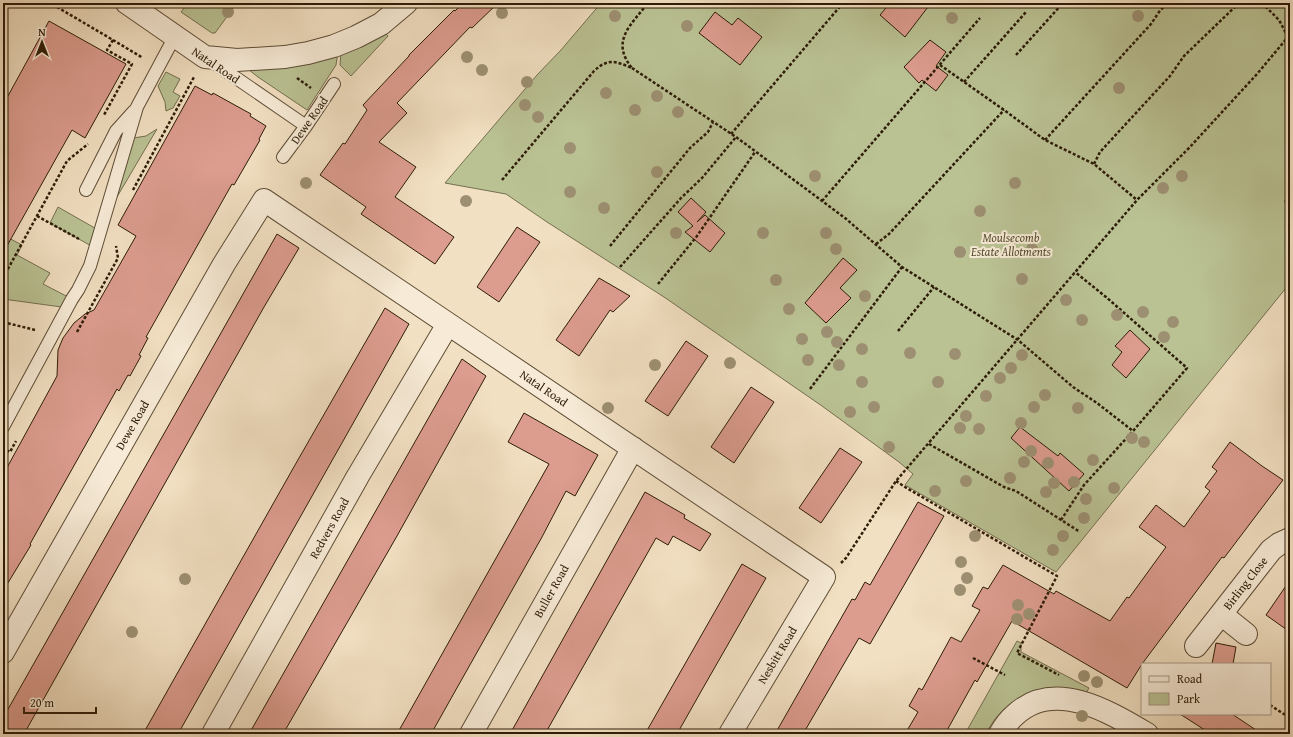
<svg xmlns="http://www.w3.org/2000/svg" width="1293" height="737" viewBox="0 0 1293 737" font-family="'Gentium Book Plus',serif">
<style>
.green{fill:#bac294;stroke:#746f4e}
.building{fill:#dc9c8e;stroke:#2d1c07}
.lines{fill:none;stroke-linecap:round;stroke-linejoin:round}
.service-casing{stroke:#5e4d36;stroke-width:14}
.minor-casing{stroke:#5e4d36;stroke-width:24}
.path{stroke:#2d1c07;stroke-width:2.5;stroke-dasharray:3 2;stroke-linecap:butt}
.service{stroke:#f7ebd7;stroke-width:12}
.minor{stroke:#f7ebd7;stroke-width:22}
.tree{fill:#9d9072}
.labels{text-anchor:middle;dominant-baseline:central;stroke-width:4;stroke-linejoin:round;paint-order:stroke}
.street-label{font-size:12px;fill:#2d1c07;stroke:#f7ebd7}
.park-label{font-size:12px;font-style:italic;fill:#574e31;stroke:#f7ebd7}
</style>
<rect width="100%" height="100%" fill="#f2e0c2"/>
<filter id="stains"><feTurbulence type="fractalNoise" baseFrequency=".005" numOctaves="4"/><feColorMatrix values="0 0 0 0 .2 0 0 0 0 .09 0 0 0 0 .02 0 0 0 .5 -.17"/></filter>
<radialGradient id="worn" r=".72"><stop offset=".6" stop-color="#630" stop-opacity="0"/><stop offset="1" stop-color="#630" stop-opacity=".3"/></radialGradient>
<path class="green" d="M188,3H237L215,33H212L181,12Z
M601,3H1290V283L1056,572L905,485L913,474L899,462L822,406L664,297L547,222L506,194L445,183L537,75L561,50Z
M385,33L388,36L351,76L340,65L341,52Z
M338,52L336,65L307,110L258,77L244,66Z
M166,72L180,79L173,92L180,96L173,108L166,111L165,102L158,86Z
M157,129L104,219L127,139L146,136Z
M58,207L100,231L95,248L50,223Z
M3,235L22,245L17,255L50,273L43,284L72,299L69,308L3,299Z
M1017,641L1021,643V652L1089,688L1085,695L1042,690C1017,695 997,711 986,734H965Z"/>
<path class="building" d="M463,3H498L472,28L470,27L397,103L407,113L379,142L416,167L395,197L454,237L435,264L361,214L366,207L320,175L343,143L345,144L367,110L363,105L409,56V55L454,10L455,11Z
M890,3H931L905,37L880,15Z
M715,12L732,25L738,18L762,37L740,65L699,33Z
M49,21L126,64L85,138L72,130L3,253V105Z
M930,40L946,52L936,66L948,75L936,91L922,80L919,83L904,67Z
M195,86L212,95L213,93L251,114L250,116L266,126L259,139L260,140L234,185L232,184L146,337L148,338L139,355L141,356L130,376L128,375L119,391L117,389L30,544L31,545L3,591V475L57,376L58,350L63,338L74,323L85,314L94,310L136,236L118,225Z
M691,198L706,212L697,222L705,215L725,233L710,252L685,232L693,226L678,212Z
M517,227L540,242L499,302L477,287Z
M277,234L299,248L264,307L24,734H3V718Z
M843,258L857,270L840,288L851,298L826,323L805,303Z
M599,278L630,296L613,312L610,310L579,356L556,340Z
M385,308L409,324L205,686L178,734H143L295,465Z
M1130,330L1150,349L1126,378L1112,365L1122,352L1115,346Z
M686,341L708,356L668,416L645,401Z
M462,359L486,376L397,536L283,734H249Z
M751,387L774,402L734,463L711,447Z
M524,413L598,455L575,496L566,491L542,537L431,734H397L549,464L508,442Z
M1020,427L1058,456L1060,453L1084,474L1069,491L1011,438Z
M1230,442L1262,466L1283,480L1224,558L1222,557L1142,664L1127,688L1012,621L977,682L975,680L945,734H905L918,712L909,706L919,688L922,690L951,637L961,642L980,610L972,606L983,587L988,589L1003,565L1054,594L1056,591L1110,621L1127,597L1129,598L1166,547L1139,527L1156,505L1184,527L1210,491L1205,487L1217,471L1212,467Z
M840,448L862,462L821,523L799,508Z
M645,492L685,515L684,518L711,534L700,551L673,536L668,545L656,538L545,734H510Z
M918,502L944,516L870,644L859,638L803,734H775L852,599L855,600L865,582L870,585Z
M742,564L766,578L703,688L677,734H645Z
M1290,580V632L1266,615Z
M1216,643L1236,647L1233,664H1212Z
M1180,714H1232L1262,734H1211Z"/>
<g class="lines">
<g class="service-casing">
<path id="service" d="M210,60L306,126
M283,157L306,126L334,84
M86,190L116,131L134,111
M3,427L72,299L78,290L90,266L137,107L175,36"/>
</g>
<g class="minor-casing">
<path id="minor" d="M127,3L205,57L237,60L285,57L308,53L334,46L356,37L381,24L406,3
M1221,614L1246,634
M1196,646L1271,550L1279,544L1290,539
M3,652L224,264L264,200L824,577L730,734
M213,734L358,476L448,324
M471,734L633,448
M1000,734C1004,727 1009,720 1015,715C1054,678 1110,712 1147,734"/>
</g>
<path class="path" d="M54,3L57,7L113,40L107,50L132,64L104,115
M1262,3L1279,20L1288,37L1290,38
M113,40L143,58
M1016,55L1063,3
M940,65L1004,110L1045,140L1094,164L1137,200
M632,68L736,137L845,218L902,267L1018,340L1073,387L1097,403L1133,431
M297,78L311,88
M964,82L1026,12
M731,134L843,3
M1045,140L1151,24L1159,12L1167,3
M1094,164L1100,152L1170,76L1184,56L1239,3
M502,180L594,71C608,58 615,61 632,68C610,41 631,25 648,3
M133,190L194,77
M822,201L980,18
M1285,202L1290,196
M37,216L79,239
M876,244L889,234L1004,110
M610,246L690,148L708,132L713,122
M620,267L681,198L702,178L736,137
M3,278L67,161L88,144
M658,284L697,236L755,152
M3,322L35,330
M898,331L934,287
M77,332L118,258L116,246
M810,389L902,267
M929,444L1004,487L1016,491L1080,532
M3,451L4,449L10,452L16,441
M896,481L905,487L1057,576L1017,653L1059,675
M1061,520L1084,485L1133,431L1187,368L1106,297L1075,272
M841,563L846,558L896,481L1137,200L1189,148L1257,74L1288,37
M973,658L1005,675
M1270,705L1290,718"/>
<use href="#service" class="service"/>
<use href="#minor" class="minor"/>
</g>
<g class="tree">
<circle cx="228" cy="12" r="6"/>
<circle cx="502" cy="13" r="6"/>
<circle cx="615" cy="16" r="6"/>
<circle cx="1138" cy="16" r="6"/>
<circle cx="952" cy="18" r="6"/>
<circle cx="687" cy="26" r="6"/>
<circle cx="467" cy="57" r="6"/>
<circle cx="482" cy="70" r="6"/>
<circle cx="527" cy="82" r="6"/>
<circle cx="1119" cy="88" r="6"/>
<circle cx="606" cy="93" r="6"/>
<circle cx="657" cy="96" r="6"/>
<circle cx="525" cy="105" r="6"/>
<circle cx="635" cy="110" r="6"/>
<circle cx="678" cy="112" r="6"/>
<circle cx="538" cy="117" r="6"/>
<circle cx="570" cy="148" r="6"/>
<circle cx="657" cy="172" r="6"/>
<circle cx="815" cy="176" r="6"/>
<circle cx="1182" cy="176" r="6"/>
<circle cx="306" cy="183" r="6"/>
<circle cx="1015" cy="183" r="6"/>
<circle cx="1163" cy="188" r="6"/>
<circle cx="570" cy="192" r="6"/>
<circle cx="466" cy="201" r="6"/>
<circle cx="604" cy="208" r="6"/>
<circle cx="980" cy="211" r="6"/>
<circle cx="676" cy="233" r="6"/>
<circle cx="763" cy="233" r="6"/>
<circle cx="826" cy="233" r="6"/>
<circle cx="836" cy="249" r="6"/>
<circle cx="1032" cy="249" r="6"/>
<circle cx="960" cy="252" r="6"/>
<circle cx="1022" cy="279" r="6"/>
<circle cx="776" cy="280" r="6"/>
<circle cx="865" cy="296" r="6"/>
<circle cx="1066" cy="300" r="6"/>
<circle cx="789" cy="309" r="6"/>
<circle cx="1143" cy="312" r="6"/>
<circle cx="1117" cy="315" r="6"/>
<circle cx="1082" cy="320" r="6"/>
<circle cx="1173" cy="322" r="6"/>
<circle cx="827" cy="332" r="6"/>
<circle cx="1164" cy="337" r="6"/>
<circle cx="802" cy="339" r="6"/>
<circle cx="837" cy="342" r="6"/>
<circle cx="862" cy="349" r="6"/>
<circle cx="910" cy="353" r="6"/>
<circle cx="955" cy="354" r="6"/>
<circle cx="1022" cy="355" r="6"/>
<circle cx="808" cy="360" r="6"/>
<circle cx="730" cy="363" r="6"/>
<circle cx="655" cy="365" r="6"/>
<circle cx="839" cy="365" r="6"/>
<circle cx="1011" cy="368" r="6"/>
<circle cx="1000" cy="378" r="6"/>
<circle cx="862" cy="382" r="6"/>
<circle cx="938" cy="382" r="6"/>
<circle cx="1045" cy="395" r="6"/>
<circle cx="986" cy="396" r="6"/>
<circle cx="874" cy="407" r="6"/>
<circle cx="1034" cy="407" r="6"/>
<circle cx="608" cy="408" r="6"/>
<circle cx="1078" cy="408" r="6"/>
<circle cx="850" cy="412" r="6"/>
<circle cx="966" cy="416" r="6"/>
<circle cx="1021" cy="423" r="6"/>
<circle cx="960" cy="428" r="6"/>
<circle cx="979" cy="429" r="6"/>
<circle cx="1132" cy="438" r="6"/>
<circle cx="1144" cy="442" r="6"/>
<circle cx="889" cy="447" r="6"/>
<circle cx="1031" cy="451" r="6"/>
<circle cx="1093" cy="460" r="6"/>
<circle cx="1024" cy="462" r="6"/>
<circle cx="1048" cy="463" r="6"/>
<circle cx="1010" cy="478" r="6"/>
<circle cx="966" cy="481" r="6"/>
<circle cx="1074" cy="482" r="6"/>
<circle cx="1054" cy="483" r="6"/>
<circle cx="1114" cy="488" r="6"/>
<circle cx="935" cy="491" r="6"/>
<circle cx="1046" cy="492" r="6"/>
<circle cx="1086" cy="499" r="6"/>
<circle cx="1084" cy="518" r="6"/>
<circle cx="975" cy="536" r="6"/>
<circle cx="1063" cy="536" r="6"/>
<circle cx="1053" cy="550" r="6"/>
<circle cx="961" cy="562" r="6"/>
<circle cx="967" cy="578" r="6"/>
<circle cx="185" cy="579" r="6"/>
<circle cx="960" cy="590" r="6"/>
<circle cx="1018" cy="605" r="6"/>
<circle cx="1029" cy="614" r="6"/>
<circle cx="1017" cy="619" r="6"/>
<circle cx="132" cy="632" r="6"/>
<circle cx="1084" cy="676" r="6"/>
<circle cx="1097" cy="682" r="6"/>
<circle cx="1082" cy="716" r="6"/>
</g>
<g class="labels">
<g class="street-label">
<text transform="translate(216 65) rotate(34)">Natal Road</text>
<text transform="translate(309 120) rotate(-55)">Dewe Road</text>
<text transform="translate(544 388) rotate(34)">Natal Road</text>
<text transform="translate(132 425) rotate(-60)">Dewe Road</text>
<text transform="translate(329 528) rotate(-61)">Redvers Road</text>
<text transform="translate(1245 583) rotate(-52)">Birling Close</text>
<text transform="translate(551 591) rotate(-61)">Buller Road</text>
<text transform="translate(777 655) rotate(-59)">Nesbitt Road</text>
</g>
<g class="park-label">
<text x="1011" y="237">Moulsecomb<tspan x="1011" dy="14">Estate Allotments</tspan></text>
</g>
</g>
<rect width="1293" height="737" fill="none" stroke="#f2e0c2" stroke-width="16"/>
<rect x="4" y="4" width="1285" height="729" fill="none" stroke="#2d1c07" stroke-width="2"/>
<rect x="8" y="8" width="1277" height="721" fill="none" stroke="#2d1c07"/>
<rect x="1141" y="663" width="130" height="52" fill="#f7ebd7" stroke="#a69884"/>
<rect x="1149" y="676" width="20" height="6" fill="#f7ebd7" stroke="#a69884"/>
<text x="1177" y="683" font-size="12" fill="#2d1c07">Road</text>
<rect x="1149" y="693" width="20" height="12" fill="#bac294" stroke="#a69884"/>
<text x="1177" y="703" font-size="12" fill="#2d1c07">Park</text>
<g transform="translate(42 42)" stroke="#f7ebd7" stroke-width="3" paint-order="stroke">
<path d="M0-3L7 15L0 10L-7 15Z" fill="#2d1c07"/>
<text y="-6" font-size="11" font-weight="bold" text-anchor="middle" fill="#2d1c07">N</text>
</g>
<path d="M24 707v6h72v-6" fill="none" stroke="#2d1c07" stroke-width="2"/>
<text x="30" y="707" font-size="12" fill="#2d1c07" stroke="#f7ebd7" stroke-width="3" paint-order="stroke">20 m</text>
<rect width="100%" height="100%" filter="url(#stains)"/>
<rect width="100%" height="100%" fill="url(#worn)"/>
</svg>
